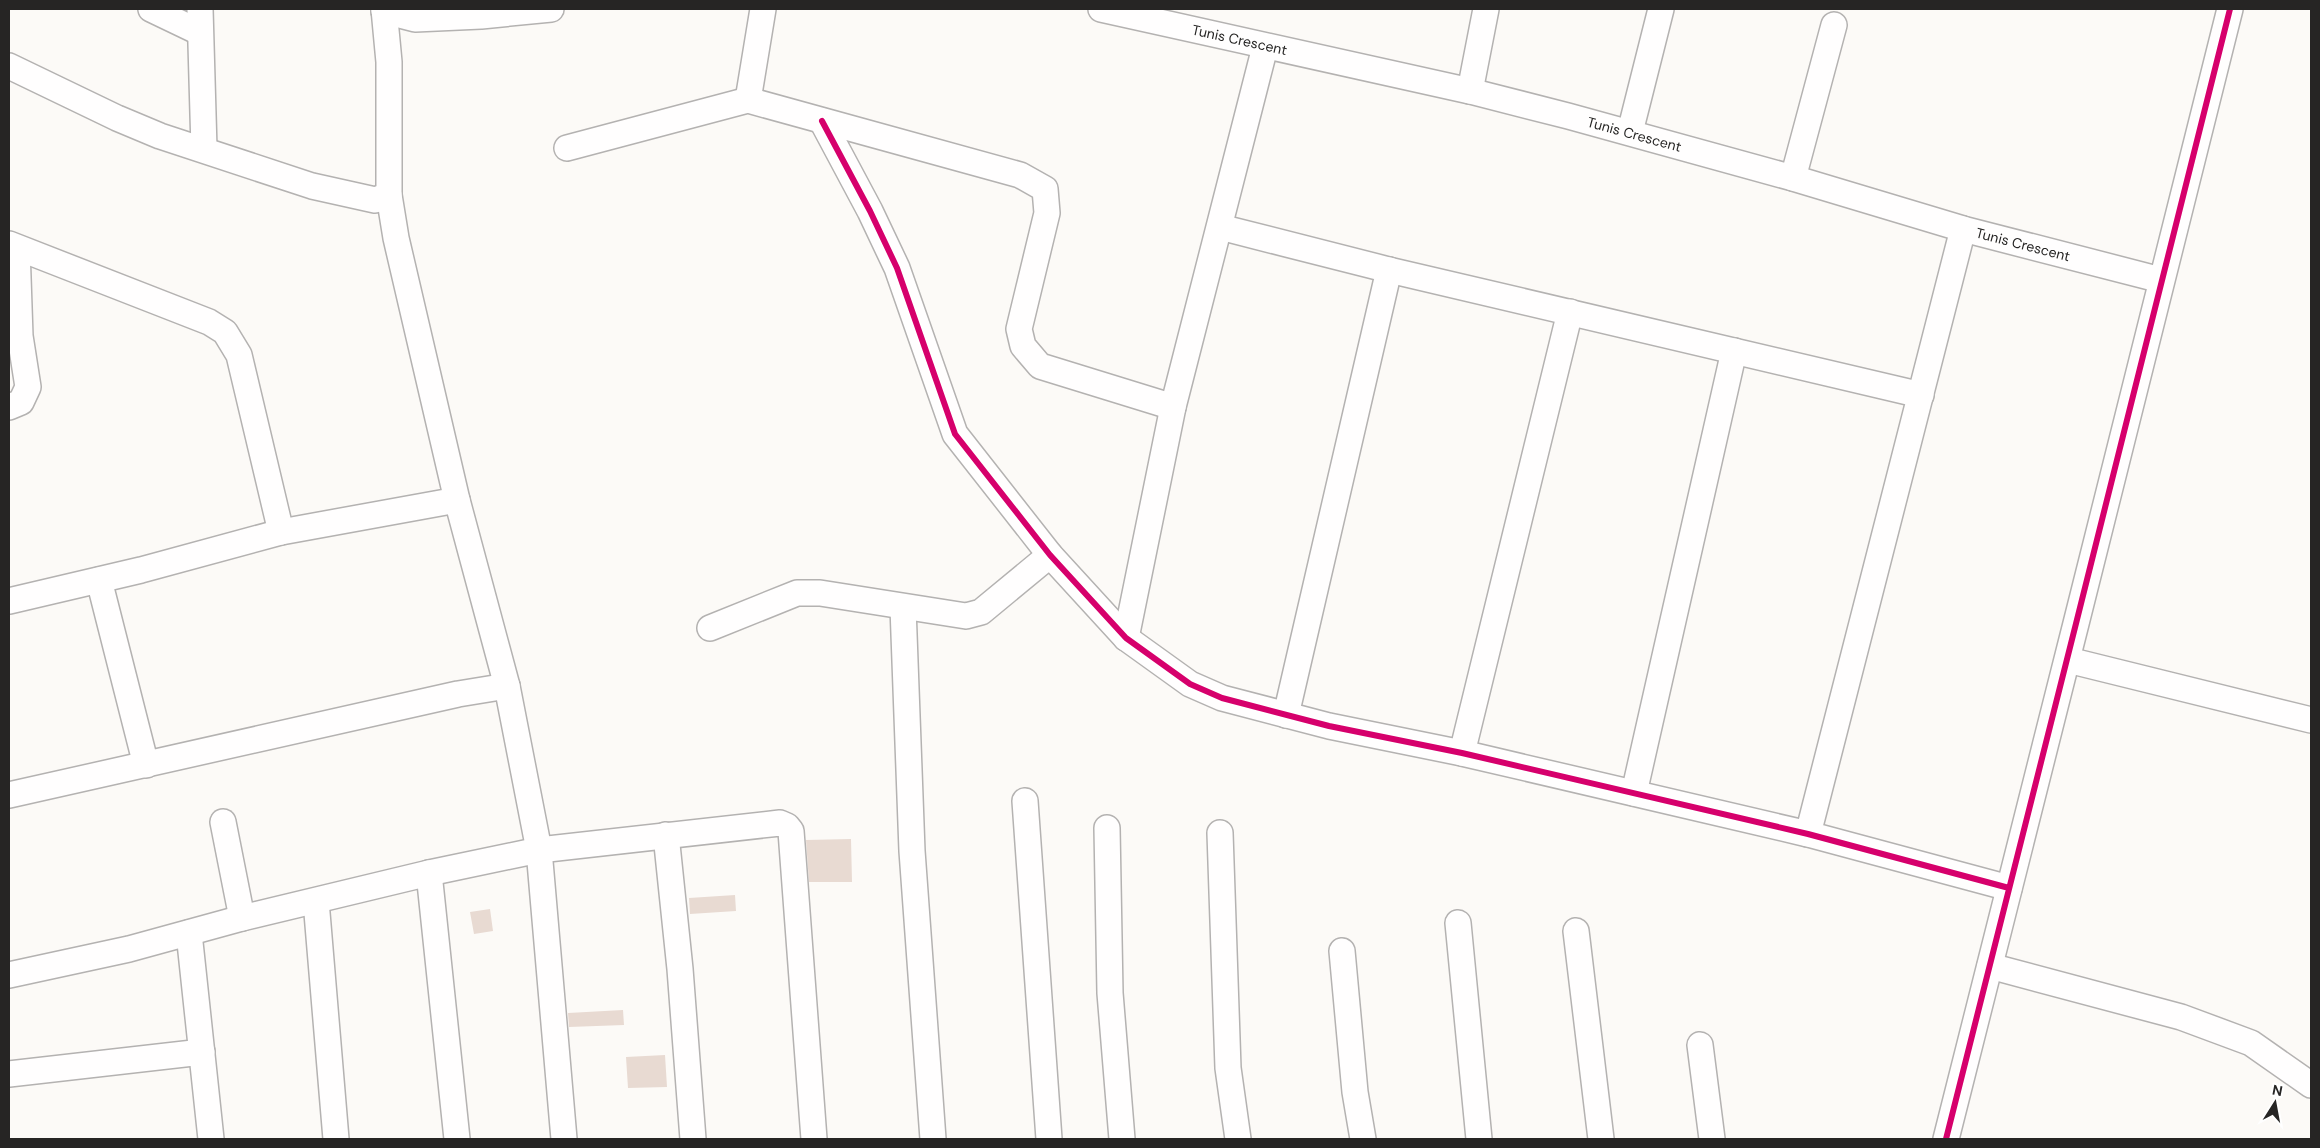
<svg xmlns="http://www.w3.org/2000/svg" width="2320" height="1148" viewBox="0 0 2320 1148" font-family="'DM Sans',sans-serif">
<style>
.building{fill:#e8dad2}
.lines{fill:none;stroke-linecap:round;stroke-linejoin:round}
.minor-casing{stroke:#b4b2b1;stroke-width:28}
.minor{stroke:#fffefe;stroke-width:25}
.cycleway-casing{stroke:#fff;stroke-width:9}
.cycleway{stroke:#d6006c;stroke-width:6}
.labels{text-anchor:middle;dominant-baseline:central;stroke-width:5;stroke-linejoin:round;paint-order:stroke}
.street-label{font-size:14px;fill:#262524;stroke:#fff}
</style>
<rect width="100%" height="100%" fill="#fcfaf7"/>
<path class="building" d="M851,839L852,882H809L806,840Z
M735,895L736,911L690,914L689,898Z
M490,909L493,931L474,934L470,912Z
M623,1010L624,1025L569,1027L568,1013Z
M665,1055L667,1087L628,1088L626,1057Z"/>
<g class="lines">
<g class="minor-casing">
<g id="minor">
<path d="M151,9L199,32"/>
<path d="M200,9L204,149"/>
<path d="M384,9L389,62V195L396,238L457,500L507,686"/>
<path id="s1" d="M1101,9L1470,91L1568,116L1793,178L1963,229L2161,280"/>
<path d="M384,11L415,19L481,16L551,9"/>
<path d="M9,66L117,118L160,136L312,186L375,200L389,195"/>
<path d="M1470,91L1486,9"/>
<path d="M748,100L763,9"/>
<path d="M822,121L870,211L897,268L955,434L1050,555L1126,638L1190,684L1222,698L1329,726L1462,753L1808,834L2009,888"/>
<path d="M1630,132L1661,9"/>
<path d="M567,148L748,100L1020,175L1045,189L1047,213L1019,329L1023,346L1040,366L1173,407"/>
<path d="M1793,178L1834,25"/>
<path d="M1220,227L1389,270L1921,395"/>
<path d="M9,244L209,322L225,332L239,355L281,532"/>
<path d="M9,407L21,402L28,387L20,336L17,248"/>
<path d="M99,580L146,765"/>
<path d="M9,601L141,570L281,532L457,500"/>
<path d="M903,607L912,851L933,1139"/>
<path d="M710,628L797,593H820L966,616L981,612L1050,555"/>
<path d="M1126,638L1173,407L1265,47"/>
<path d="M2068,660L2311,720"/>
<path d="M1286,715L1389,270"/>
<path d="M1462,753L1570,312"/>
<path d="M1634,793L1734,351"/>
<path d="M9,795L458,694L507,686L539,850L564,1139"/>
<path d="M1025,801L1049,1139"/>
<path d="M223,822L242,918"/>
<path d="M1107,828L1110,993L1122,1139"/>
<path d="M1220,833L1228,1068L1238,1139"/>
<path d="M1808,834L1963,229"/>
<path d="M666,835L680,969L693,1139"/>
<path d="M429,873L457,1139"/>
<path d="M316,901L336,1139"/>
<path d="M1458,923L1479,1139"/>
<path d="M1576,931L1601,1139"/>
<path d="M189,933L211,1139"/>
<path d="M1342,951L1355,1092L1363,1139"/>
<path d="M1990,966L2181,1017L2251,1043L2311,1085"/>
<path d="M9,975L129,949L242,918L429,873L539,850L780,823L787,826L791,831L814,1139"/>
<path d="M1700,1045L1712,1139"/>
<path d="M9,1074L202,1052"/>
<path d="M1946,1139C2042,763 2135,385 2230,9"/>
</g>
</g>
<use href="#minor" class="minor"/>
<g class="cycleway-casing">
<path id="cycleway" d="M822,121L870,211L897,268L955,434L1050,555L1126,638L1190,684L1222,698L1329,726L1462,753L1808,834L2009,888
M1946,1139C2042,763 2135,385 2230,9"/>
</g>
<use href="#cycleway" class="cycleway"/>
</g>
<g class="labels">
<g class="street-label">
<text stroke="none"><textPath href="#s1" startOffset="142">Tunis Crescent</textPath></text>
<text stroke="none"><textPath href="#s1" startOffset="548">Tunis Crescent</textPath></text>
<text stroke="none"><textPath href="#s1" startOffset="952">Tunis Crescent</textPath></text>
</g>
</g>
<rect width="2320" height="1148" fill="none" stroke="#262524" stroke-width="20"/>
<g transform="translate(2275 1103) rotate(11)" stroke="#ffffff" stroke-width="4" paint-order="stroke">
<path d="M0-4L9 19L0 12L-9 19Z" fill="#262524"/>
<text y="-8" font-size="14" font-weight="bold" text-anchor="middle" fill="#262524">N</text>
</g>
</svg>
